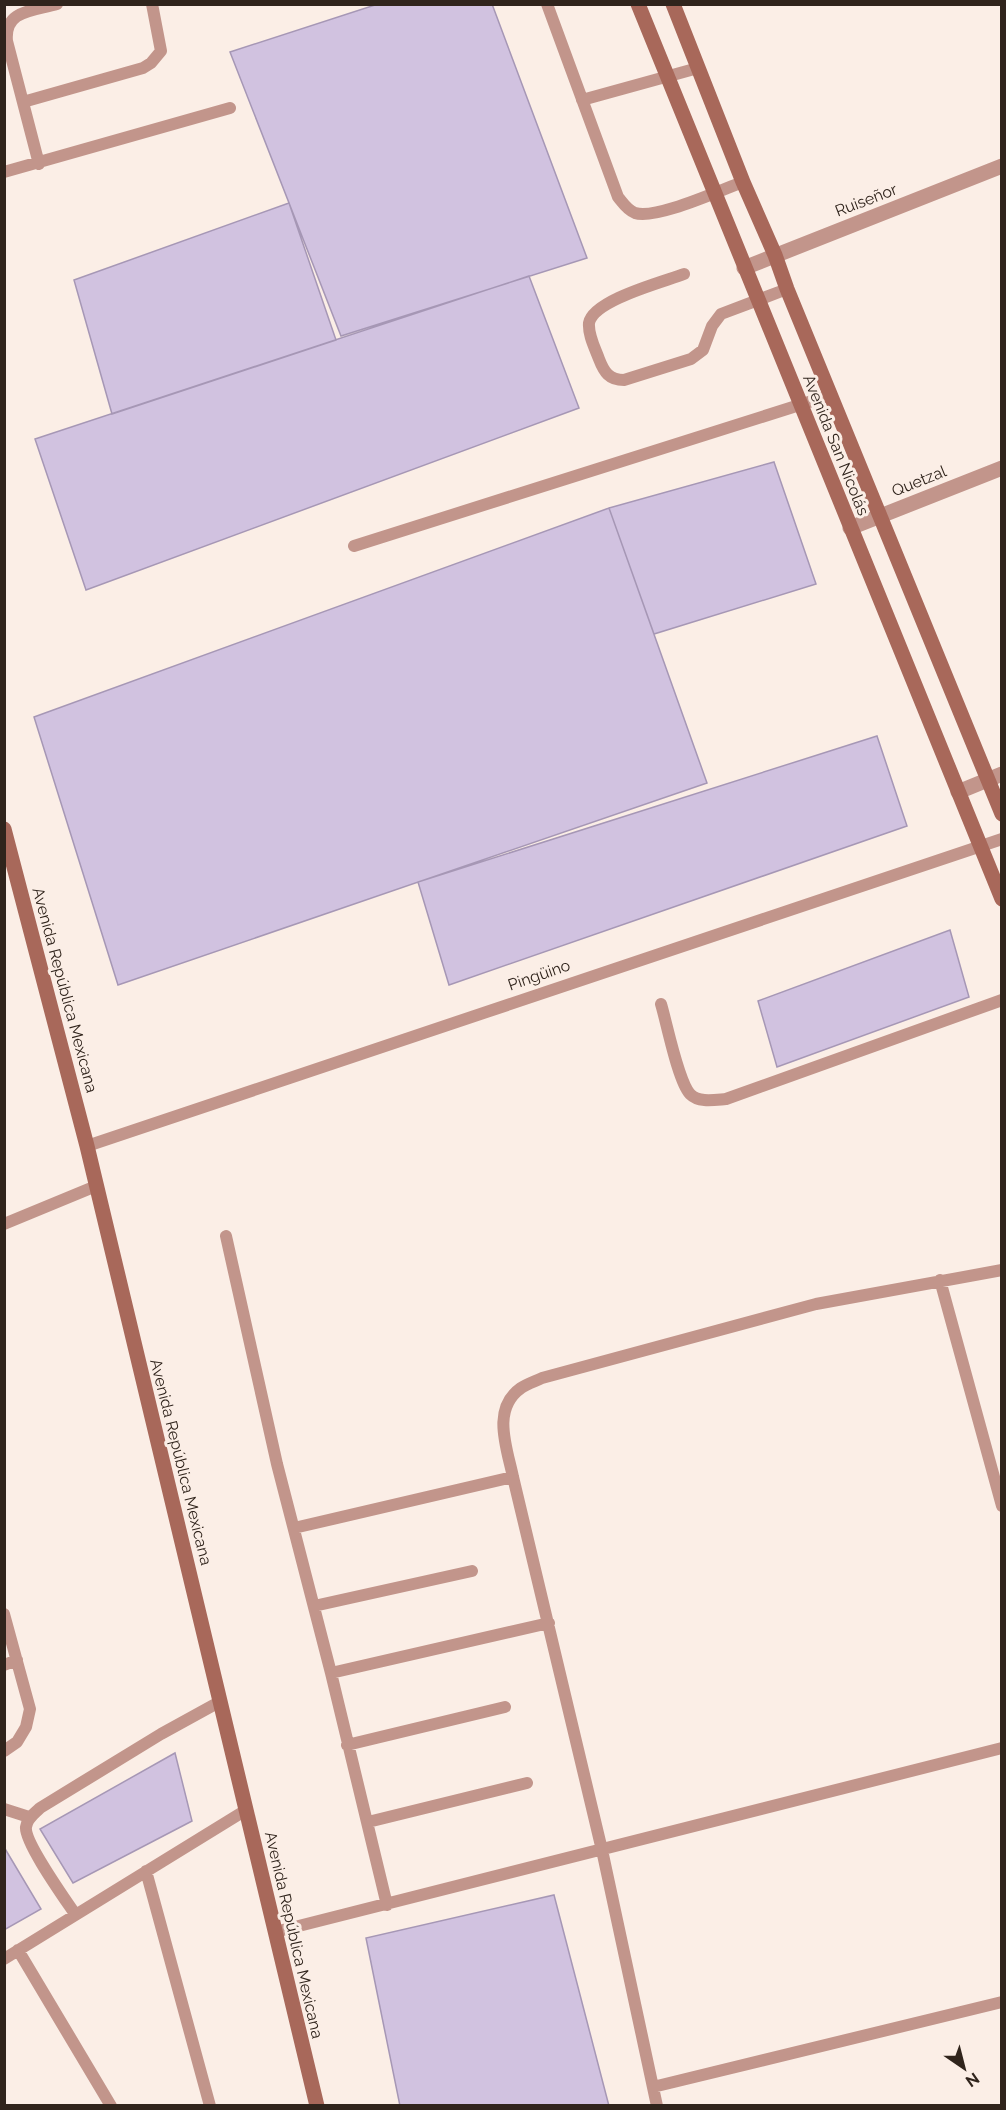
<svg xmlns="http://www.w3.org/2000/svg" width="1006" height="2110" viewBox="0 0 1006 2110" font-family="Raleway,sans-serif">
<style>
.building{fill:#d1c2e0;stroke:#a697b5;stroke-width:1.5}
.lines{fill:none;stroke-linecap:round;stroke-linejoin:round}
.lane{stroke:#c2958b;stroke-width:12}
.street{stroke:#c2958b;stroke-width:15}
.secondary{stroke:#a8685a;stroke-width:15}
.labels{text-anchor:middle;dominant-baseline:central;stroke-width:6;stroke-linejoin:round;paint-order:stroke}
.street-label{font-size:16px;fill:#30241c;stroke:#fbeee6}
</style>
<rect width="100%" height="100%" fill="#fbeee6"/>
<path class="building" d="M378,4H492L587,258L341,336L230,52Z
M289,203L336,340L112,414L74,280Z
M529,276L579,408L86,590L35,439Z
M774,462L816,584L654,634L609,508Z
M609,508L707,783L118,985L34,717Z
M877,736L907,826L449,985L418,882Z
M950,930L969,997L777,1067L758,1001Z
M175,1753L192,1821L73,1883L40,1829Z
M4,1847L41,1909L4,1930Z
M554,1895L609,2106H400L366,1938Z"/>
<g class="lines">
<path class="lane" d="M547,4L618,197C623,203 627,210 635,213C656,220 720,190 743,182
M582,100L698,68
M23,102L143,68L151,63L161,51L152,4
M39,164L7,41C4,10 33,11 57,4
M4,172L230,108
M684,274C663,282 593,300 589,323C588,335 595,348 599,359C604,372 609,380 624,380L691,359L703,350L712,326L721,314L787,289
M354,546L831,395
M661,1004C667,1024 678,1081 690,1094C699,1103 714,1100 726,1099L1002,1000
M87,1146L1002,839
M4,1224L96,1186
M226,1236L277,1464L331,1673L387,1905
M940,1280L1002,1506
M294,1528L513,1477
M314,1606L472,1571
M4,1614L30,1709L26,1727L17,1742L4,1751
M4,1665L17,1660
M331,1673L549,1623
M347,1745L505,1707
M4,1809L29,1817
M368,1822L527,1783
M146,1871L210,2106
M75,1914C65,1899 24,1842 26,1827C27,1818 34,1814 40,1808L161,1734L221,1701
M275,1932L1002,1748
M18,1950L111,2106
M4,1959L246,1810
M653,2087L1002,2002
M657,2106L602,1850L513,1477C507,1448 491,1409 521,1388C527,1384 536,1381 542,1378L816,1304L1002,1270"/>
<path class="street" d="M744,268L1002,166
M850,528L1002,468
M958,792L1002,774"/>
<path class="secondary" d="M638,4L1002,899
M673,4L743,182L775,255L787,289L1002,814
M4,829L87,1146L317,2106"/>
</g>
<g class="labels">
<g class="street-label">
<text transform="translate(866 200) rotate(-21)">Ruiseñor</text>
<text transform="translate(836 445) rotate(68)">Avenida San Nicolás</text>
<text transform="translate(919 481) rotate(-22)">Quetzal</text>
<text transform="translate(539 975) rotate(-19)">Pingüino</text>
<text transform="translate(65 990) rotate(75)">Avenida República Mexicana</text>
<text transform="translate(181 1462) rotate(76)">Avenida República Mexicana</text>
<text transform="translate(294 1935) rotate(77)">Avenida República Mexicana</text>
</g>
</g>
<rect width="1006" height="2110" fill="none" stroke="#30241c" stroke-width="12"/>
<g transform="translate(964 2068) rotate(145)" stroke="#fbeee6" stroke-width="4.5" paint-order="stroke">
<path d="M0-4.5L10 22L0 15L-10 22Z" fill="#30241c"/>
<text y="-9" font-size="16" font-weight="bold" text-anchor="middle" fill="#30241c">N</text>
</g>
</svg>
